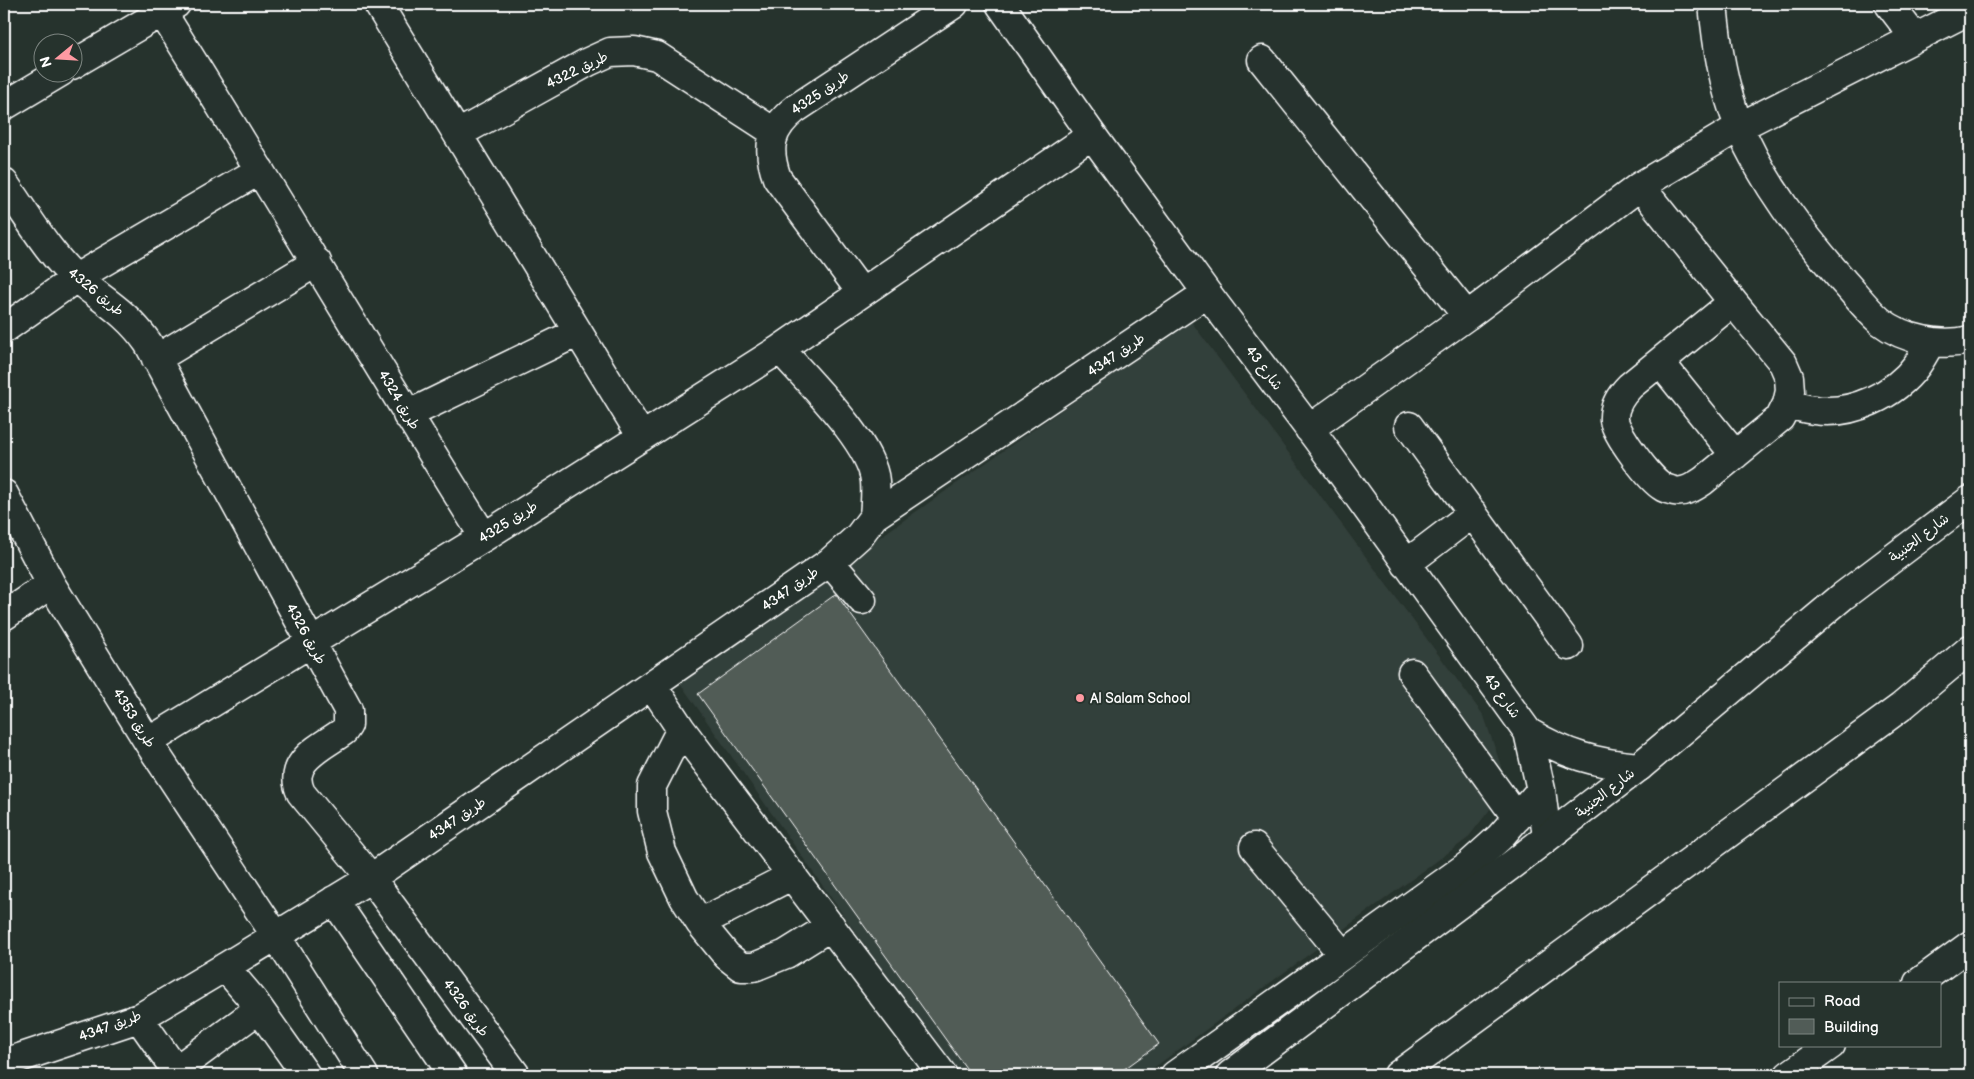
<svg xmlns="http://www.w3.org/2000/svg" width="1974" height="1079" viewBox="0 0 1974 1079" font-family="'Balsamiq Sans','Playpen Sans Arabic',sans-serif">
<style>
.built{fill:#333f3a}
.building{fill:#515c57;stroke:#fff}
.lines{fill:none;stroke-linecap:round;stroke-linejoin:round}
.minor-casing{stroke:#fff;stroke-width:31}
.major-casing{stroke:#fff;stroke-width:31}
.minor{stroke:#26332d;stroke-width:28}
.major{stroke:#26332d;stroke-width:28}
.poi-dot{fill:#ff9aa2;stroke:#26332d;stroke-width:2}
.labels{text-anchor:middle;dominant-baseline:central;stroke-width:4;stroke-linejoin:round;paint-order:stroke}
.street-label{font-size:14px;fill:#fff;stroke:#26332d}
.poi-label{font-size:14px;fill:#fff;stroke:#26332d;text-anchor:start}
</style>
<rect width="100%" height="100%" fill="#26332d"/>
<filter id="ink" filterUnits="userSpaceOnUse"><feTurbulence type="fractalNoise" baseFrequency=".02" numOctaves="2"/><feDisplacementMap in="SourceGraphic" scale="10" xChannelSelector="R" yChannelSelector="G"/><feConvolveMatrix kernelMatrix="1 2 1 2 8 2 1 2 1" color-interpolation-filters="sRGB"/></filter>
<g filter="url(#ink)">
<path class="built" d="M1190,320L1484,716L1501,766L1502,794L1467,839L1144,1075H956L677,679Z"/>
<path class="building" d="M836,594L1159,1044L1116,1075H971L698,694Z"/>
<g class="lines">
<g class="minor-casing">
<path id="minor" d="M378,4L642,437
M1000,4L1092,135L1207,293L1317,439L1528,732L1541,790L1547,837
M1713,4C1717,46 1723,86 1739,126C1763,184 1803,235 1844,282C1856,295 1867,310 1880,321C1905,340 1941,347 1970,340
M1889,4L1915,38
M162,12C271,186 375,363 484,537
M1262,60L1467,316
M72,65L176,4
M4,106L61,72
M458,134L588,62L610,52L634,51L657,56L774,132
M4,183C24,211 51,257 77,279C104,301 127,313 148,343L348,710V725L344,731C322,747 286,761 301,793L371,878L516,1075
M1640,186L1733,302
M861,292L777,178C766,148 770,129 795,109L954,4
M1733,302L1783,363L1789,377L1790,391L1787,404L1780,418L1703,481C1694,487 1685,493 1674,491C1671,490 1666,489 1663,487C1650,480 1616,434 1614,420C1613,406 1621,395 1630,386Z
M4,329L76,278L260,170
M780,349C806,379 872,443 875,481C876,493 875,505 874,516
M156,359L317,262
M1660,362L1735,455
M1787,404C1796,406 1805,409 1814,410C1851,416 1895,395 1917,365C1922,358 1926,350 1931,342
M407,415L578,332
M1409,426L1569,646
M1309,429L1467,316L1640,186L1739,127L1970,10
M4,494L51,584L148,742L276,936L364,1075
M830,562L862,600
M1406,564L1473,513
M4,616L51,584
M1412,673L1517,818
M652,685L681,729L943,1075
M681,729L652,786V811L662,852L684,898L700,923L727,956L741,967H754L786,954L831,926
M1528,732C1567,755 1594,763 1639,767
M148,742L484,537L780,349L1092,135
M1254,847L1343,955
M334,900L453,1075
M700,923L793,875
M225,967L253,1000L306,1075
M1918,983L1970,945
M139,1018L179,1075
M4,1063L139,1018L225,967L371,878L830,562L859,536L874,516L1207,293
M176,1070L259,1009
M1175,1075L1470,864L1500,837L1541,790
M1789,1075L1831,1045"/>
</g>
<g class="major-casing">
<path id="major" d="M1230,1075L1514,863L1639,767L1843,596L1970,500
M1398,1075L1901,707L1970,649"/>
</g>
<use href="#minor" class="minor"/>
<use href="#major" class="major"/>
</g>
</g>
<circle class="poi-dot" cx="1080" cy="698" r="5"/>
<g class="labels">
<g class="street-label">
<text transform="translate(577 70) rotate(-26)">طريق 4322</text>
<text transform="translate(820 93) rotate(-34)">طريق 4325</text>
<text transform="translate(96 292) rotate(39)">طريق 4326</text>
<text transform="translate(1116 355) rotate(-34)">طريق 4347</text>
<text transform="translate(1264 368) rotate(53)">شارع 43</text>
<text transform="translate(399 400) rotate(59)">طريق 4324</text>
<text transform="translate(508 522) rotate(-32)">طريق 4325</text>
<text transform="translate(1919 538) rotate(-37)">شارع الجنبية</text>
<text transform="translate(790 589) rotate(-35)">طريق 4347</text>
<text transform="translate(306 634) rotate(61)">طريق 4326</text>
<text transform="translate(1502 696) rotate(54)">شارع 43</text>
<text transform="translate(134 718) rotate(58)">طريق 4353</text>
<text transform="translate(1605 793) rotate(-38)">شارع الجنبية</text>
<text transform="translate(457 819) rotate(-34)">طريق 4347</text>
<text transform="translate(466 1008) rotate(54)">طريق 4326</text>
<text transform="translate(110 1026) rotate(-20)">طريق 4347</text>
</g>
<g class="poi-label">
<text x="1090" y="698">Al Salam School</text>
</g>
</g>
<rect width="1974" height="1079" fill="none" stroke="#26332d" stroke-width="20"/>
<rect x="10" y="10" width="1954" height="1059" fill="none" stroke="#fff" stroke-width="2" filter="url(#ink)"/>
<rect x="1779" y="982" width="162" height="65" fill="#26332d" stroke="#7d8581"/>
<rect x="1789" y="998" width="25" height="8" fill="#26332d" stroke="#7d8581"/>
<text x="1824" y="1006" font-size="15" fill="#ffffff">Road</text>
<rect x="1789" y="1019" width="25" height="15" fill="#515c57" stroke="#7d8581"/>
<text x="1824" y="1032" font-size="15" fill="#ffffff">Building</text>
<g transform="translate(58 58) rotate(252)"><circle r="24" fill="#26332d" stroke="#7d8581"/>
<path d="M0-4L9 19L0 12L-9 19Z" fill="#ff9aa2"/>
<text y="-8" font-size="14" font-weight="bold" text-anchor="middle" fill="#ffffff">N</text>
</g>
</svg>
